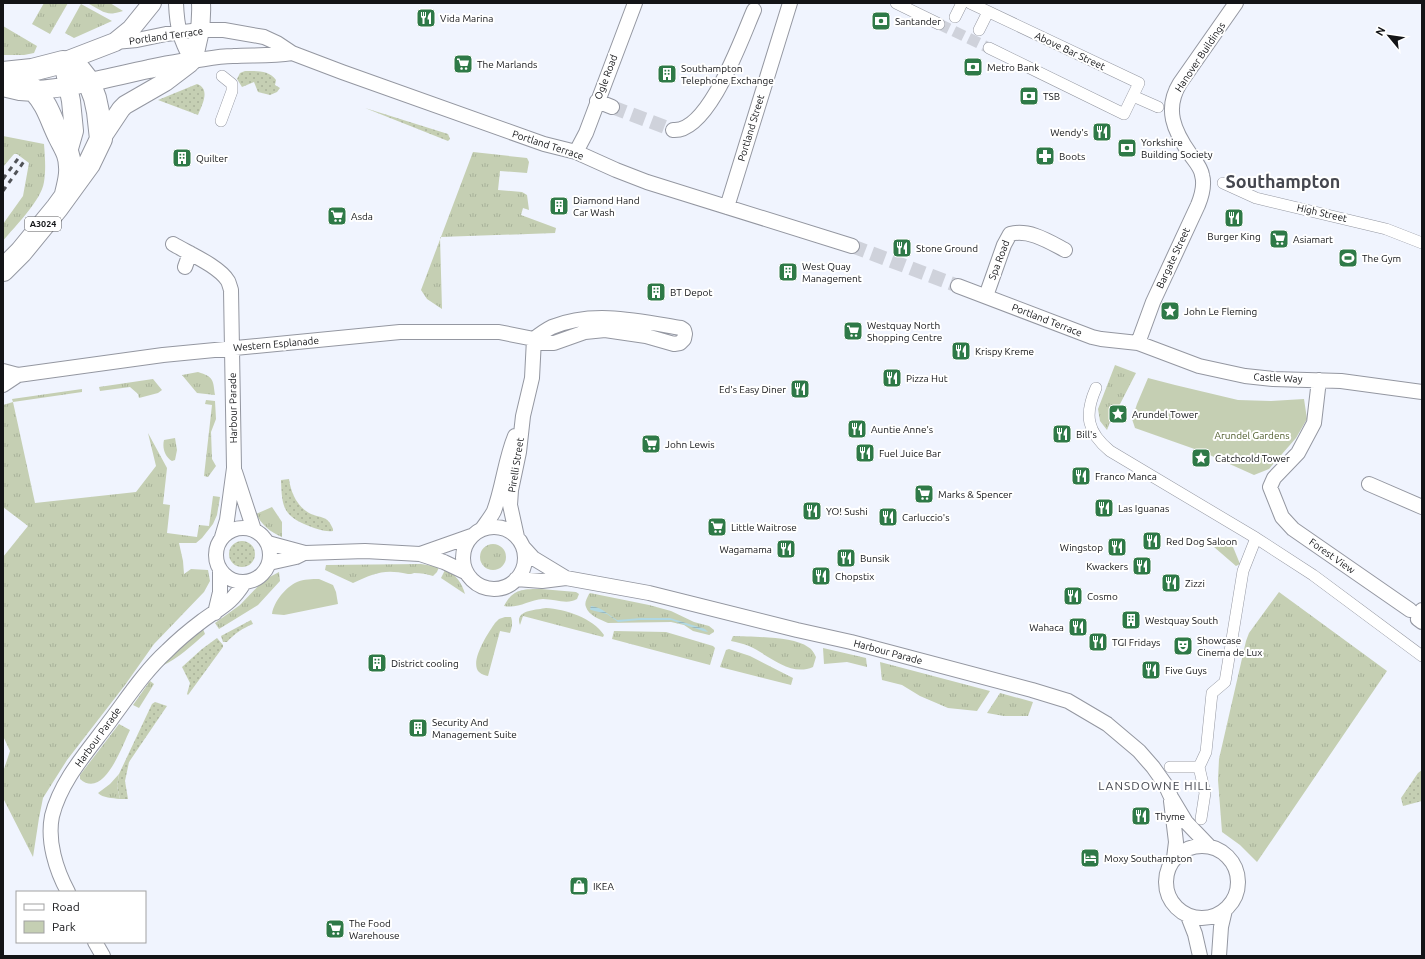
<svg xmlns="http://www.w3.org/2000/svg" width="1425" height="959" viewBox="0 0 1425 959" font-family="Ubuntu,sans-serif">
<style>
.grass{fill:url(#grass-tufts)}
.park{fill:#c5cfb3}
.garden{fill:url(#garden-dots)}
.water{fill:url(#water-rules)}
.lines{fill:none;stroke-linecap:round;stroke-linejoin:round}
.pedestrian-tunnel{stroke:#cfd2db;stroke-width:11;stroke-dasharray:11 5.5;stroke-linecap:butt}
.minor-tunnel{stroke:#cfd2db;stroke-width:14;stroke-dasharray:14 7;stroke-linecap:butt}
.pedestrian-casing{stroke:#9497a1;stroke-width:12}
.minor-casing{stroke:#9497a1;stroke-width:16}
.tertiary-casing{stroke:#9497a1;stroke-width:20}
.primary-casing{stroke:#9497a1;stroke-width:24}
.pedestrian{stroke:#fff;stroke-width:11}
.minor{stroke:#fff;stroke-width:14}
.tertiary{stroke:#fff;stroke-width:18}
.primary{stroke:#fff;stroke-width:22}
.rail{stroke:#515358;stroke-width:3;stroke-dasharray:5 5;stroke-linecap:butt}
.labels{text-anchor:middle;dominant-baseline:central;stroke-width:4;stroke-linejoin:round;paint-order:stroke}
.shield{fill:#fff;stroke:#5a5a5d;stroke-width:1}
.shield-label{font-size:9px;font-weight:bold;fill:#131417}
.poi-label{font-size:10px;fill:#131417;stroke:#fff;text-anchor:start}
.street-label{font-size:10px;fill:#131417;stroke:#fff}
.park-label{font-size:10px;fill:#4e5c2b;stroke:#fff}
.quarter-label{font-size:12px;letter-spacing:1px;fill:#45474f;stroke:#fff}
.town-label{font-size:18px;font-weight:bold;fill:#45474f;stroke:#fff}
</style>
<defs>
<pattern id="grass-tufts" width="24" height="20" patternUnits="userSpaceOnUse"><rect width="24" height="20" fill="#c5cfb3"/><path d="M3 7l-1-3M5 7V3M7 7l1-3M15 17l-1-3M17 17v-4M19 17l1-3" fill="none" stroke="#a8b199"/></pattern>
<pattern id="garden-dots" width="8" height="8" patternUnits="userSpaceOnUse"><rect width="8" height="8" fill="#c5cfb3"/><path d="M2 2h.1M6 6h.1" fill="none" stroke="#a8b199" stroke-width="1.8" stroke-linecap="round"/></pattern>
<pattern id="water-rules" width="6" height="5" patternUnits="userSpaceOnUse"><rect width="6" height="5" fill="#b0d8e3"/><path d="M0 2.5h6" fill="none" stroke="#96b8c2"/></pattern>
</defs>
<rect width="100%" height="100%" fill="#f0f4fe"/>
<path class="grass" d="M44,3H68L50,34L32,24Z
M87,3H110L123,11C106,17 103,11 87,3Z
M81,4L112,21L74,38L65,33Z
M3,26L37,46L34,53L24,55H3Z
M3,136L44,144C45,157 46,169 44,182C41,201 15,226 3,241V224L23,196L29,163L17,154H14L3,167Z
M473,152L527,158L529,162L527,173L500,171L498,190L522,192L527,195L529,210L523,208L521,215L556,228L555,233L440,237L442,309L427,299L421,290Z
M1115,365L1136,373L1119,406L1112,410V415L1114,419L1110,422L1107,430L1100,421L1098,409Z
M198,372C214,377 213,380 215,395L197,393L182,375Z
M153,379L162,390L158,393L139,398L138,394L130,387L100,391L99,387Z
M82,389V392L13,402L35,503L136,492L156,466L148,433L167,468L163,504L170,505L167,533L197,537L199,525L209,526L213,496L220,497L217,515L213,524L202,538L196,543H179L183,561L184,574L191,569L208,570L210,581L204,592L154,644L125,685L67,760L43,798L39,818L33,857L3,798V772L10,751L3,736V557L28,526L3,507V405L13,402L12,399Z
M206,400L215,401L216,419L211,432L212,459L216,466L208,477L204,476L212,405L205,404Z
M175,438L177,450L175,460L172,461C165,457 162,448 164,440Z
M272,507L282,522V537C270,532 262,525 256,514Z
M1231,542L1240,564L1236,566L1214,547Z
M480 557a13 13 0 1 1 26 0a13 13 0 1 1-26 0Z
M421,564L439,567L437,572L433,576C427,574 421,573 414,573C413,574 409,574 408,574C384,569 375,573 353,583L325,570L326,565Z
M445,570C456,574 462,583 465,594L441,578Z
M279,572L280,581L258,605L219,629L215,623L240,605L264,580Z
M541,589L576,592L579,594L577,599C567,605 555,599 543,599C529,600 518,609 504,606C513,589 522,589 541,589Z
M1279,592L1387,671L1257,862L1240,845L1222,832L1218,780L1219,759L1246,641L1249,633Z
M590,593L649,605L671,611L694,622L709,626L714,630V632L709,635L693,631L684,625L671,622L608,623C601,620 588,615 586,607C584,603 587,598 589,594Z
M546,608C565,609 593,618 604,635L603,637L523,616L520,625C514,610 536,610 546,608Z
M505,617H511C513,623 512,627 510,633L500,631L488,676C485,675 482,675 479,672C469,662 488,633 495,623L499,619Z
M203,629L205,634C191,646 179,658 162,666L172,655Z
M614,631L666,632L713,646L715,648L710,665L612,639Z
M733,636C752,637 793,636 808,647C812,649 814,653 816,657L813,667C790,677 769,655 749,646C744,644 737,642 731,641Z
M823,648L866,658L867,667L847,662L824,664Z
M729,649L750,656L793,678L791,685L720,667L726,650Z
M880,662L990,691L977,711L948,708L920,696L902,685L882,680Z
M150,681L154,684L139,708L133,705Z
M1000,693L1033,702L1028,716H1004L987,713Z
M119,724L130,730C122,746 104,800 80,779V775Z
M119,774L117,786L120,799C112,798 103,798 98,793L110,784Z"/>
<path class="park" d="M1148,378L1175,385L1238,400L1271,401L1304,399L1307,419L1296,438L1269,469L1254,475L1203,452L1135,428L1132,419L1137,404Z
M319,579L333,585L336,592L338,604L284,615L272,614C274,601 286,587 297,582C304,579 312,579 319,579Z"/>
<path class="garden" d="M245,71C256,71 269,70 276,80L275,85L280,88L277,92L270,95L258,92L254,82L242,87L237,79L240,73Z
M197,84C211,89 202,105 198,115L158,100Z
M365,108L448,134L450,139L448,141Z
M289,479C291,493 297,507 311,514C323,519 327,515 333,529V531C324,532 317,529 309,526C282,516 282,505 281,480Z
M229 554a13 13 0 1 1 26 0a13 13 0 1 1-26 0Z
M251,620L253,624C243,628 234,634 227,642H223L221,636Z
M217,638L223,645V647L188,695L187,694L190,683L182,667L202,649Z
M155,702L167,706L129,762L125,781L128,799H120L117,786L119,774L152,704Z
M1422,770V801L1403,806L1401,798L1418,773Z"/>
<path class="water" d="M591,606C602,607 608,615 617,620L641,618H670L705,629L708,632L703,631L671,620H639L618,622L607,614L591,610L590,609Z"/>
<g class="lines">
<path class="pedestrian-tunnel" d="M939,24L989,48"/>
<path class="minor-tunnel" d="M612,107L673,130
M852,246L958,286"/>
<g class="pedestrian-casing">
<path id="pedestrian" d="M896,3L939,24
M970,3L1139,83L1124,114L989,48
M955,17L962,3
M979,30L988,12
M1133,96L1158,107
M221,121L232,91V84L222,76
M1223,183L1256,198L1386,229L1422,243
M1096,388C1084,415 1087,432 1110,451L1256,538L1313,575L1422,656
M1170,767H1199L1206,752L1212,693L1225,682L1243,571L1256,538
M1199,767L1205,793L1201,819"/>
</g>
<g class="minor-casing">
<path id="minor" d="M176,3C177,28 180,39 192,61C206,59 219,56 233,56C253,55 272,56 292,53
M115,42L137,40L166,34L201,30H224L264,37L277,43L292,53L342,72L544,144L576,152L616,170L647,182L852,246
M597,101L612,107
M673,130C709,133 742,37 754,10
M576,152L586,133L635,3
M727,207L790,3
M173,244C188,253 219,266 228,281C229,283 230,287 231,290L234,468L227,520L222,537
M185,267L190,253
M958,286L1092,337L1101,339L1138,343L1199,366L1245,376L1273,379L1341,381L1422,392
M986,296L1004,245L1010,234C1029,229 1048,241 1065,250
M1138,343L1153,302L1198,205C1202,195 1205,185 1202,175C1201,167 1194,160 1190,154C1174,131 1164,109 1180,83L1236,3
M3,371L18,375L163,355L400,332H499L534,339L541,343H554L585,332L605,330L646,336L674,344L680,343L684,339L685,334L684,330L681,328C639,321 593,310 552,327C546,330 539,335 534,339
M1319,380L1314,423L1298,453L1274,478L1270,487L1282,517L1293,529L1410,610
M3,385L18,375
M235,472L254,530
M1369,484L1422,507
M463 558a31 31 0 1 1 62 0a31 31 0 1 1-62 0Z
M216 555a27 27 0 1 1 54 0a27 27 0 1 1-54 0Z
M482,529C486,523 491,517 494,511C503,487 505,460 515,436
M517,537L510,505L511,490L519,452L523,416L532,378L534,339
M268,543L305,553L365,551L420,554L444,562L465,572
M523,547L533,558L566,578
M420,554L471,536
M269,563L296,557L304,553
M516,579L542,581L566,578L649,593L797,630L851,642L1032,690L1068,701L1107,724L1139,751L1153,767L1165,784L1171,797L1186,822L1209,846
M1422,610L1418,619L1422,622
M215,613L220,592V570
M1171,801L1176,842L1174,858
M1166 882a36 36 0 1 1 72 0a36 36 0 1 1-72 0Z
M68,892C56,870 47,841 52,816C61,780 88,751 110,721C128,697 145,671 167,651C178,640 190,630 202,621C221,607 231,604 244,583
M1188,916L1195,934L1200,956
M95,942L103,956
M1219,956L1221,927L1225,910"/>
</g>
<g class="tertiary-casing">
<path id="tertiary" d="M192,61C199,42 202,24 201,3
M34,90C73,88 111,77 149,69C164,65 178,64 192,61
M101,139L121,109L125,105L165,82L190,63
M68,152L74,131L71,101L63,62L115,42L131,29L152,3"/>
</g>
<g class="primary-casing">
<path id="primary" d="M3,73L32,70L63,62L78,68L89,82L95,98L98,112L101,139L89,164L57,208L21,252L3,270
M3,85L20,89L34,90C48,105 51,120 60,138C65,148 70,155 70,167C71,176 68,185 66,194"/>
</g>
<use href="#pedestrian" class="pedestrian"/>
<use href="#minor" class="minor"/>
<use href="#tertiary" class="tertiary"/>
<use href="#primary" class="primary"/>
<path class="rail" d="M3,179L20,156
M3,191L25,160"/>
</g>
<defs>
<g id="restaurant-square" transform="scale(1)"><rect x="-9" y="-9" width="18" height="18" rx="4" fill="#2e7947" stroke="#fff"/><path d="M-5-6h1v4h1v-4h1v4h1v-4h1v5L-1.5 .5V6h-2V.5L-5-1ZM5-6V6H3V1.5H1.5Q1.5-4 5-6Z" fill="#fff"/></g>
<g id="bank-square" transform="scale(1)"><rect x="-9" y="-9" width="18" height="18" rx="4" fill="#2e7947" stroke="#fff"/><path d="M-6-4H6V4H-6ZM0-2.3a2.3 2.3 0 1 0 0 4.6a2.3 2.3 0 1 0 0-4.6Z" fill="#fff"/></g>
<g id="supermarket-square" transform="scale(1)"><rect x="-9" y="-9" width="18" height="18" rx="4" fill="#2e7947" stroke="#fff"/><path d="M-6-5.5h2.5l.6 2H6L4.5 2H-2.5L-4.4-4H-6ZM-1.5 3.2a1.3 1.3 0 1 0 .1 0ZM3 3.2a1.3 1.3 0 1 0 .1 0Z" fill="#fff"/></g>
<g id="building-square" transform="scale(1)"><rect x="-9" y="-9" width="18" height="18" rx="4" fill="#2e7947" stroke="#fff"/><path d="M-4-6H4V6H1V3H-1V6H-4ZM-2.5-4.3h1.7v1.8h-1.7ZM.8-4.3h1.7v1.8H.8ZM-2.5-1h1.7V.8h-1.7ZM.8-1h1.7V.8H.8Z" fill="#fff"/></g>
<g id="pharmacy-square" transform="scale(1)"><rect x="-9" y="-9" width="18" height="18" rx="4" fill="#2e7947" stroke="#fff"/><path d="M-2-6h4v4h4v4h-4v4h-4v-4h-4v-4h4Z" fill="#fff"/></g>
<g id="stadium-square" transform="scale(1)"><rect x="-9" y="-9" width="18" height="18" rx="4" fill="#2e7947" stroke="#fff"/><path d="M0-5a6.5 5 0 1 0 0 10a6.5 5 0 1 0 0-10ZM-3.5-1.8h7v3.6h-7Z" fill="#fff"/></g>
<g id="sight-square" transform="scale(1)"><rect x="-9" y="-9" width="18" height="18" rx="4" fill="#2e7947" stroke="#fff"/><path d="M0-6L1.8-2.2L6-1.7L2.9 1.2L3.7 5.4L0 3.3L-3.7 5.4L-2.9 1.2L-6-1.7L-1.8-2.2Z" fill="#fff"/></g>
<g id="theatre-square" transform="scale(1)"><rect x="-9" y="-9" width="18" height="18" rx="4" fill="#2e7947" stroke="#fff"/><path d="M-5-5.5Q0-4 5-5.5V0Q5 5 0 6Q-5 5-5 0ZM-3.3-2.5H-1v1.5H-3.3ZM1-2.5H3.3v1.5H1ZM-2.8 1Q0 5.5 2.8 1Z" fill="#fff"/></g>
<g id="hotel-square" transform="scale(1)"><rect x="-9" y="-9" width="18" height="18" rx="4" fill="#2e7947" stroke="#fff"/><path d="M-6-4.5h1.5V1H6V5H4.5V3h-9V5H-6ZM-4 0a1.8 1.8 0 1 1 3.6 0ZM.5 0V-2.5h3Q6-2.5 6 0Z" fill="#fff"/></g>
<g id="shop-square" transform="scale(1)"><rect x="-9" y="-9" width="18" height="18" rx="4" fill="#2e7947" stroke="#fff"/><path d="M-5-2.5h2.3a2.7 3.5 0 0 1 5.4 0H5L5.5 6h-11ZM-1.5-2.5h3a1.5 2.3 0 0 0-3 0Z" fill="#fff"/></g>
</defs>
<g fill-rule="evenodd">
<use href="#restaurant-square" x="426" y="18"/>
<use href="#bank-square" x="881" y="21"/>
<use href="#supermarket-square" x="463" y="64"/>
<use href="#bank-square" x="973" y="67"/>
<use href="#building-square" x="667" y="74"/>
<use href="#bank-square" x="1029" y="96"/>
<use href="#restaurant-square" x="1102" y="132"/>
<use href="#bank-square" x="1127" y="148"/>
<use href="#pharmacy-square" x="1045" y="156"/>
<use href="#building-square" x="182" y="158"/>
<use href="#building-square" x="559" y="206"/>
<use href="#supermarket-square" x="337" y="216"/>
<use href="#restaurant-square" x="1234" y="218"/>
<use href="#supermarket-square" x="1279" y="239"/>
<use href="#restaurant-square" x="902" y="248"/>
<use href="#stadium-square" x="1348" y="258"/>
<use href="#building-square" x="788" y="272"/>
<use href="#building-square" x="656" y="292"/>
<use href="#sight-square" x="1170" y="311"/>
<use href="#supermarket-square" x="853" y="331"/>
<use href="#restaurant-square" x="961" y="351"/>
<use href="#restaurant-square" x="892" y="378"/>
<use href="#restaurant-square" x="800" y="389"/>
<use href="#sight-square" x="1118" y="414"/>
<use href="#restaurant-square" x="857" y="429"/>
<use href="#restaurant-square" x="1062" y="434"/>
<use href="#supermarket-square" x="651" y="444"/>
<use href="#restaurant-square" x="865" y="453"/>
<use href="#sight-square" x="1201" y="458"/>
<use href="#restaurant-square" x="1081" y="476"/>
<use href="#supermarket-square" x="924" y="494"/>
<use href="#restaurant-square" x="1104" y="508"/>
<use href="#restaurant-square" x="812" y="511"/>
<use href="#restaurant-square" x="888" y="517"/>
<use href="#supermarket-square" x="717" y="527"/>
<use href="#restaurant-square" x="1152" y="541"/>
<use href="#restaurant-square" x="1117" y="547"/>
<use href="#restaurant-square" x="786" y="549"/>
<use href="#restaurant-square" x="846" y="558"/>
<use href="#restaurant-square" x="1142" y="566"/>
<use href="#restaurant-square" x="821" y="576"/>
<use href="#restaurant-square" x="1171" y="583"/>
<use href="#restaurant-square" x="1073" y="596"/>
<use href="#building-square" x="1131" y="620"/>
<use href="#restaurant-square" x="1078" y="627"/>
<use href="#restaurant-square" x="1098" y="642"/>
<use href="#theatre-square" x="1183" y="646"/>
<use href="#building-square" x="377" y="663"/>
<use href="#restaurant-square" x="1151" y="670"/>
<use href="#building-square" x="418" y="728"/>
<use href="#restaurant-square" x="1141" y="816"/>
<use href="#hotel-square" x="1090" y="858"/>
<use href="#shop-square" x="579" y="886"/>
<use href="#supermarket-square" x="335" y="929"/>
</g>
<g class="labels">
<rect class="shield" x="25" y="217" width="36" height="14" rx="3"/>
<g class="shield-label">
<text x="43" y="224">A3024</text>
</g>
<g class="poi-label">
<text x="440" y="18">Vida Marina</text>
<text x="895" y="21">Santander</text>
<text x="477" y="64">The Marlands</text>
<text x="987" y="67">Metro Bank</text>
<text x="681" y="68">Southampton<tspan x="681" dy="12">Telephone Exchange</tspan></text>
<text x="1043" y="96">TSB</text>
<text x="1088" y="132" text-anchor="end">Wendy's</text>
<text x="1141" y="142">Yorkshire<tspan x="1141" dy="12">Building Society</tspan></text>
<text x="1059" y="156">Boots</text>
<text x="196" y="158">Quilter</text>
<text x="573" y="200">Diamond Hand<tspan x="573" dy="12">Car Wash</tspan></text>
<text x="351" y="216">Asda</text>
<text x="1234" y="236" text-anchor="middle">Burger King</text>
<text x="1293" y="239">Asiamart</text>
<text x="916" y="248">Stone Ground</text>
<text x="1362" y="258">The Gym</text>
<text x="802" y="266">West Quay<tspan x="802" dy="12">Management</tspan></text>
<text x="670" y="292">BT Depot</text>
<text x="1184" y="311">John Le Fleming</text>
<text x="867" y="325">Westquay North<tspan x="867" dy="12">Shopping Centre</tspan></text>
<text x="975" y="351">Krispy Kreme</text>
<text x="906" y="378">Pizza Hut</text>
<text x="786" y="389" text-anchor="end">Ed's Easy Diner</text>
<text x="1132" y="414">Arundel Tower</text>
<text x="871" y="429">Auntie Anne's</text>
<text x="1076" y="434">Bill's</text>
<text x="665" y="444">John Lewis</text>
<text x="879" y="453">Fuel Juice Bar</text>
<text x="1215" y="458">Catchcold Tower</text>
<text x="1095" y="476">Franco Manca</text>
<text x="938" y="494">Marks &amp; Spencer</text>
<text x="1118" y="508">Las Iguanas</text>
<text x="826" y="511">YO! Sushi</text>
<text x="902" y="517">Carluccio's</text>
<text x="731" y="527">Little Waitrose</text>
<text x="1166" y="541">Red Dog Saloon</text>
<text x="1103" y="547" text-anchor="end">Wingstop</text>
<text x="772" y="549" text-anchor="end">Wagamama</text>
<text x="860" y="558">Bunsik</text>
<text x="1128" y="566" text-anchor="end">Kwackers</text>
<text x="835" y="576">Chopstix</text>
<text x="1185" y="583">Zizzi</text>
<text x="1087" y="596">Cosmo</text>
<text x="1145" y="620">Westquay South</text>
<text x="1064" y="627" text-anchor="end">Wahaca</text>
<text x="1197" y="640">Showcase<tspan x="1197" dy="12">Cinema de Lux</tspan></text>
<text x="1112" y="642">TGI Fridays</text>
<text x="391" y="663">District cooling</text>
<text x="1165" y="670">Five Guys</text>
<text x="432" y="722">Security And<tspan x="432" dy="12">Management Suite</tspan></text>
<text x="1155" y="816">Thyme</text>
<text x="1104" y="858">Moxy Southampton</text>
<text x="593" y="886">IKEA</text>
<text x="349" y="923">The Food<tspan x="349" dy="12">Warehouse</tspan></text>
</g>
<g class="street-label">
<text transform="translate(166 36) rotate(-8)">Portland Terrace</text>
<text transform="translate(1070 51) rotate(25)">Above Bar Street</text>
<text transform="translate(1200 57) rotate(-56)">Hanover Buildings</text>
<text transform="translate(606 77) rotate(-69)">Ogle Road</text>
<text transform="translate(751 128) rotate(-73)">Portland Street</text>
<text transform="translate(548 145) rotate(18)">Portland Terrace</text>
<text transform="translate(1322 213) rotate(13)">High Street</text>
<text transform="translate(1173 258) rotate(-65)">Bargate Street</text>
<text transform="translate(999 260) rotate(-69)">Spa Road</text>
<text transform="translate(1047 320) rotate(21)">Portland Terrace</text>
<text transform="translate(276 344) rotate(-5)">Western Esplanade</text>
<text transform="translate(1278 378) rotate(3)">Castle Way</text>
<text transform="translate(233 408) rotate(-91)">Harbour Parade</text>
<text transform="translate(516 465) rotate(-81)">Pirelli Street</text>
<text transform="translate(1332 556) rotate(35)">Forest View</text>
<text transform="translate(888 652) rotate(15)">Harbour Parade</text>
<text transform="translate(98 737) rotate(-54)">Harbour Parade</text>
</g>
<g class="park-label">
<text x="1252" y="435">Arundel Gardens</text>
</g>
<g class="quarter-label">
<text x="1155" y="785">LANSDOWNE HILL</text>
</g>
<g class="town-label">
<text x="1283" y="181">Southampton</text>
</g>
</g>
<rect width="1425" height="959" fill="none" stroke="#131417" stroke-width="8"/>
<rect x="16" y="891" width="130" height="52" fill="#ffffff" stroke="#a1a1a2"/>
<rect x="24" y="904" width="20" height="6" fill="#ffffff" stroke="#a1a1a2"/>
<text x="52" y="911" font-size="12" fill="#131417">Road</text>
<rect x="24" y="921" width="20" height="12" fill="#c5cfb3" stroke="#a1a1a2"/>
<text x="52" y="931" font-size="12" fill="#131417">Park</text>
<g transform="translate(1389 36) rotate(299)" stroke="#ffffff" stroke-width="3" paint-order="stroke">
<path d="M0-3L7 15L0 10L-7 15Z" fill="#131417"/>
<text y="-6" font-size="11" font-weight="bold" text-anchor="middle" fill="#131417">N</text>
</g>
</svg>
